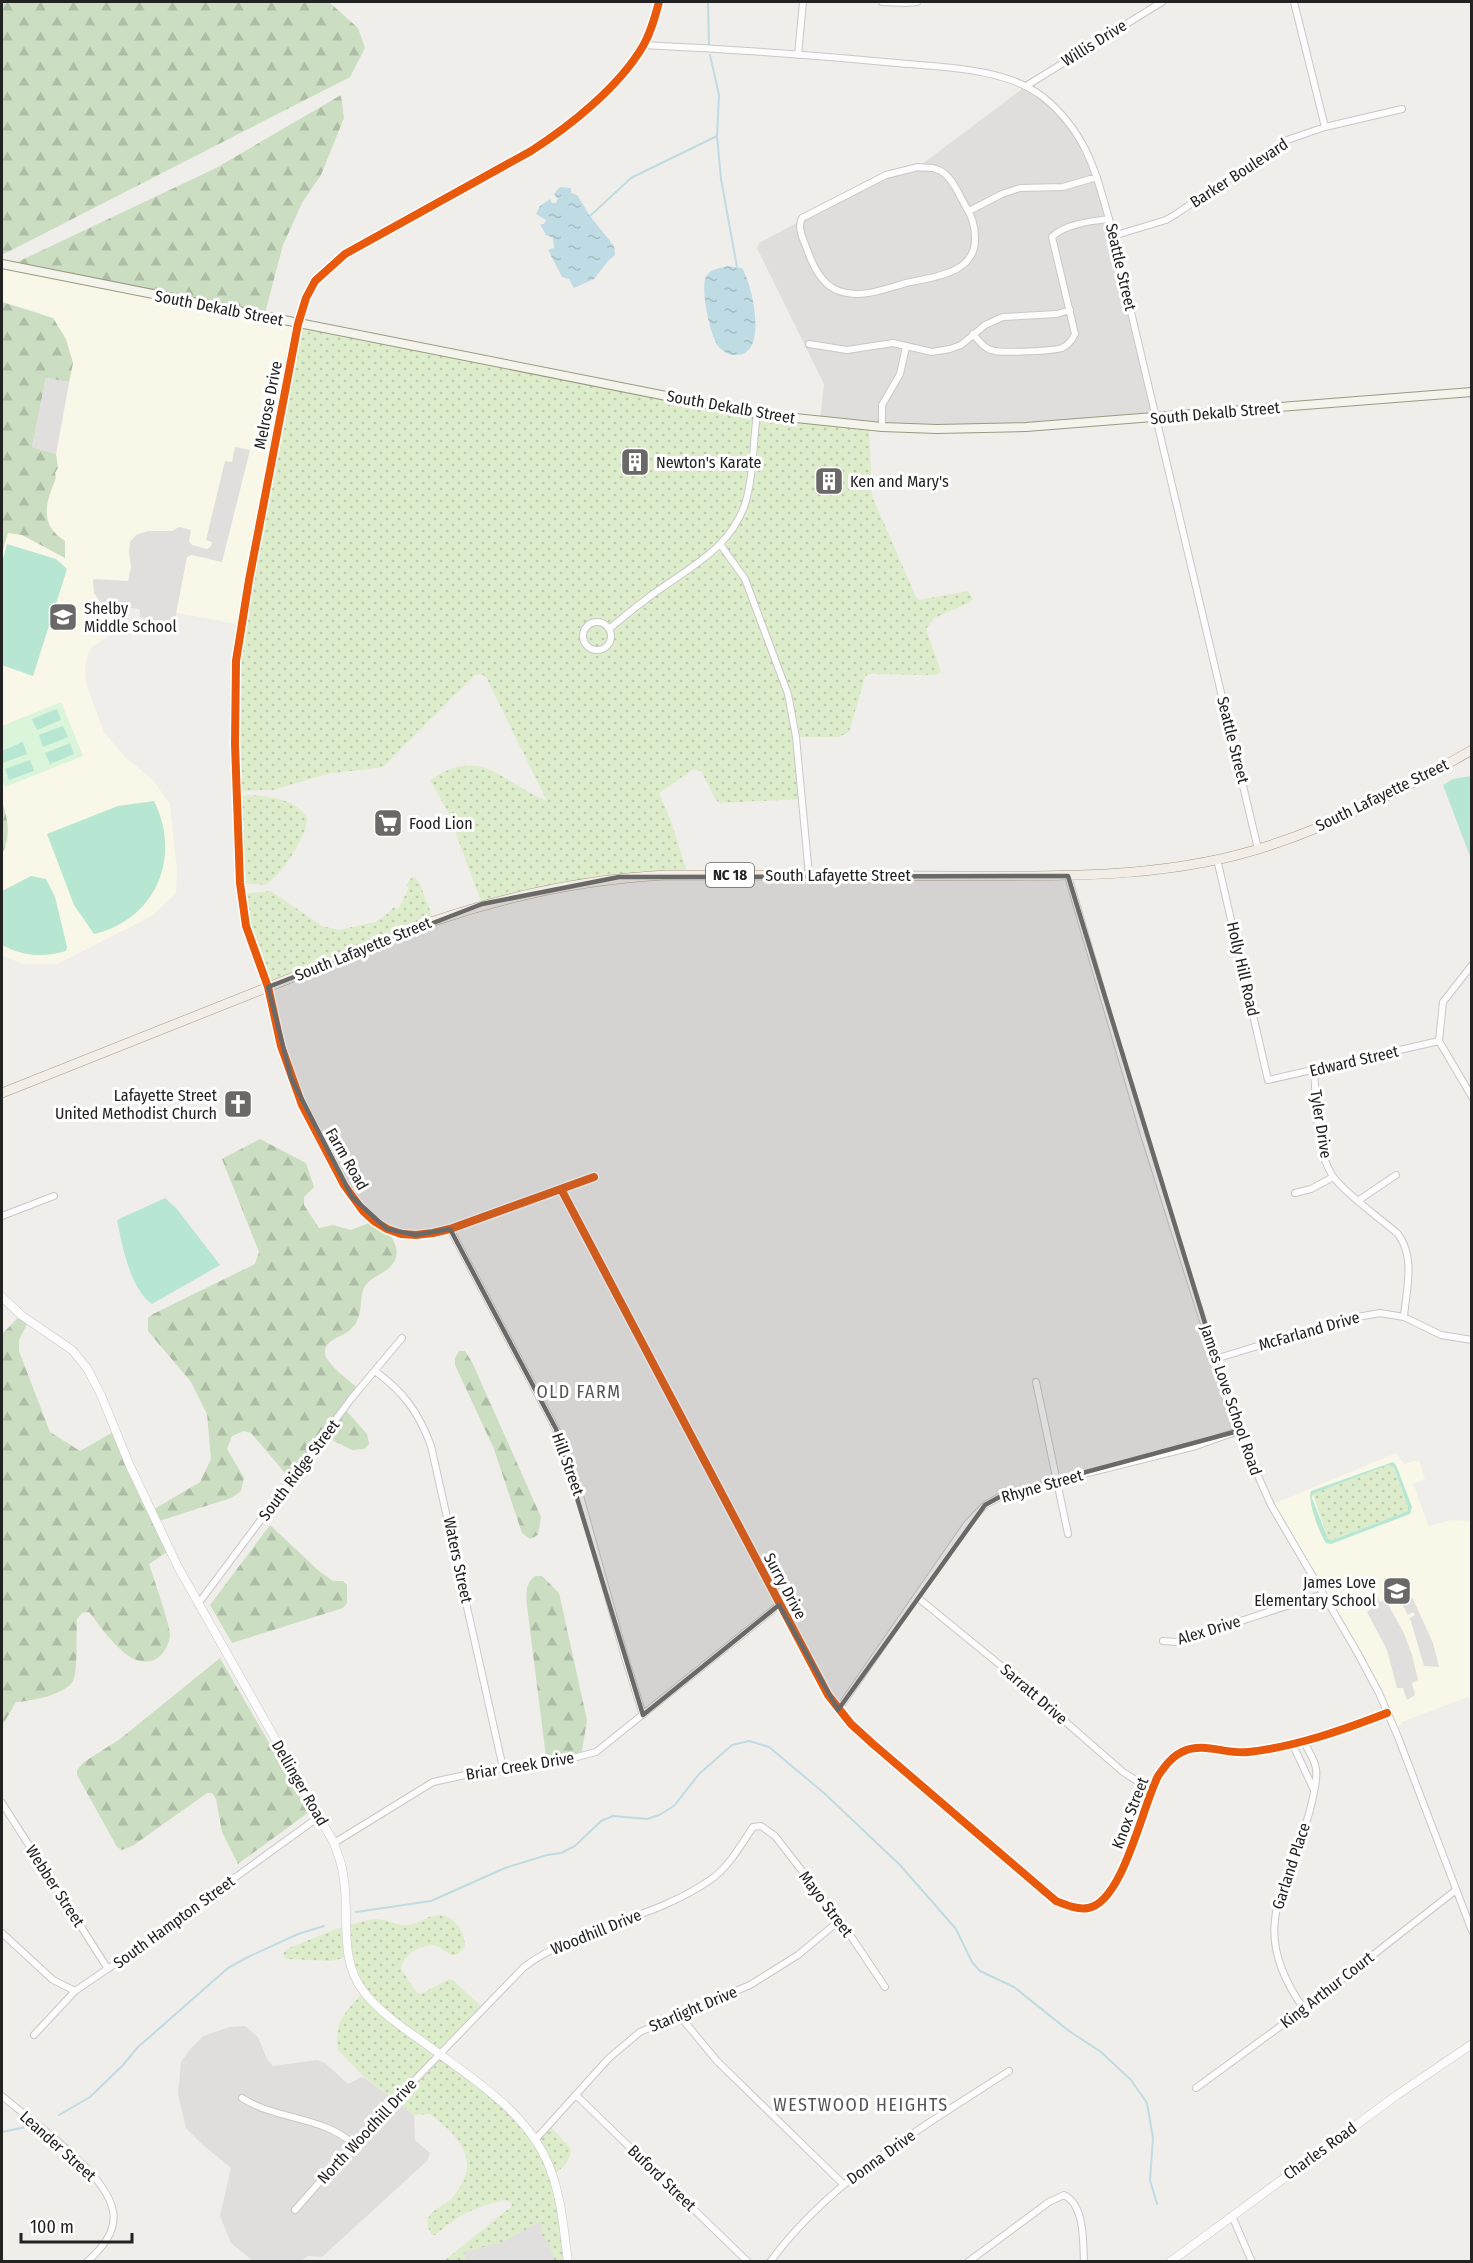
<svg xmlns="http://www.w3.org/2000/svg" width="1473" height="2263" viewBox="0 0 1473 2263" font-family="'Fira Sans Condensed',sans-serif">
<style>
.residential{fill:#dfdedc}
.education{fill:#f8f7e8}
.grass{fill:url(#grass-dots)}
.forest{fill:url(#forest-firs)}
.park{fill:#daf5da}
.pitch{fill:#b7e6d2;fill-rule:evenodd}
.parking{fill:#e0dfde}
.water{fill:url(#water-ripples)}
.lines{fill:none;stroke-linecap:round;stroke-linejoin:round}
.stream{stroke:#bfdbe3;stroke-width:2}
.minor-casing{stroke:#c9c8c7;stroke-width:8}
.tertiary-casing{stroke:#c9c8c7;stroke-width:9}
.secondary-casing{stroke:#999a82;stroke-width:10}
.primary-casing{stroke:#a79c86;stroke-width:10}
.minor{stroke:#fdfcfc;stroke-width:6}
.tertiary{stroke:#fdfcfc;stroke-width:8}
.secondary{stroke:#f4f4ed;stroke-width:8}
.primary{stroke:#f3ede7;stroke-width:9}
.cycleway-casing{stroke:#fff;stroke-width:11}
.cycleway{stroke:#e8590c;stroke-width:8}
.marked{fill:#6a6968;fill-opacity:0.2;stroke:#6a6968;stroke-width:4.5;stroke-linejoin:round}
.labels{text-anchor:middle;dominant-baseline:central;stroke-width:6;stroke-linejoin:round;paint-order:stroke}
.shield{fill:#fff;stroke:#646464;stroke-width:1.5}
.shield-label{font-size:15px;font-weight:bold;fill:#222}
.street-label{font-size:16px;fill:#222;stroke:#fff}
.poi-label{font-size:16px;fill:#222;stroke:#fff;text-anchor:start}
.neighbourhood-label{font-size:18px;letter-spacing:1.5px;fill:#555;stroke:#fff}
</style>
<defs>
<pattern id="grass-dots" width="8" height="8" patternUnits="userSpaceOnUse" patternTransform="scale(1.5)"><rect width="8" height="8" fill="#ddeccb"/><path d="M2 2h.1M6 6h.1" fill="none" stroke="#bdcaae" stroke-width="1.8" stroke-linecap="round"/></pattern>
<pattern id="forest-firs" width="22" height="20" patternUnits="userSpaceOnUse" patternTransform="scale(1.5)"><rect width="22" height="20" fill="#cbdec1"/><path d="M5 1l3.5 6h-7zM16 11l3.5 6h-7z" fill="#aebea6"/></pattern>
<pattern id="water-ripples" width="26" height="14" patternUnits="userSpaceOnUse" patternTransform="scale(1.5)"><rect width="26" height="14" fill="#bfdbe3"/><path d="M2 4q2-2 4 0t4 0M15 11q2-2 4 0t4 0" fill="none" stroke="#a4bcc2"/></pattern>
</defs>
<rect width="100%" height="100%" fill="#f0eeeb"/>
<path class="residential" d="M1026,86L1056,109L1091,157L1157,417L937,429L820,421L824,384L757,248L759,243L886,175L918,167Z
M245,2026L258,2037L267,2059L273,2066L317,2060L325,2063L348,2084L361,2077L365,2078L414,2115L415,2140L430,2153L427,2161L322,2257L308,2256L301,2261H253L231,2243L220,2216L231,2168L203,2145L186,2128L178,2094L181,2062L191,2048L203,2036L230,2027Z"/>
<path class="education" d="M2,264L298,324L241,625L131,604L121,628L92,647L88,654L85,665L86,684L104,732L125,757L153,780L170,804L177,870L176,893L152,916L57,964H22L2,955V855L8,840L7,816L2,802V553L7,533L22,535L65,558V542L52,532L49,526L46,509L48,498L56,478L55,473L58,468L56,454L73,363L39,312L2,302Z
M1396,1453L1404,1464L1419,1460L1425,1479L1413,1484L1429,1526L1451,1520L1471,1521V1699L1468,1697L1402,1722V1724L1394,1728L1379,1693L1271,1505Z"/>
<path class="grass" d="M298,324L690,402L869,426L872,496L916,597L919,600L968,591L973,599L971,602L934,618L926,629L941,672L936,675L868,674L865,677L849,732L839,737H796L802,799L720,803L716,800L701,771L694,769L659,793L671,821L688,875L619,877L482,904L448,812L430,780C483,745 500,782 547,801L486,677L481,674L475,675L383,767L327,774L273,790L237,791L235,678Z
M248,795C267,796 297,799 307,818C308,835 280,877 265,885L240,883L238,798Z
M413,876L420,884L434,921L268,987L246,926L241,894L271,891L322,926L339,930L375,922L385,916L394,907L398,909L409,888L406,885Z
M1388,1465L1394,1467L1408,1507V1511L1331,1540L1328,1539L1313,1494Z
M438,1915C455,1915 464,1931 465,1946L458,1954L452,1955C445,1952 440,1945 430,1945C418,1946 402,1957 401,1969L416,1992L421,1994L449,1979L453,1980L484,2009L440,2054L487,2089L535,2140L549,2125L571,2149C572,2160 560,2169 553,2177L568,2261H444L511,2207L512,2204L507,2200C489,2202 464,2212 450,2223C445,2226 440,2231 435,2235H432C417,2212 443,2209 453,2197C483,2161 460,2137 430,2114L414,2115L362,2075L338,2050C334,2021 345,2012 364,1992L348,1957L331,1961L287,1959L283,1954L287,1949C316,1937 344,1924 375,1919C386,1918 396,1926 407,1925C419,1924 426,1916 438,1915Z"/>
<path class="forest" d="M2,2H329L358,28L365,48L350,77L2,255Z
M341,95L344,118L321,175L302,203L283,245L264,317L9,266L216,168Z
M2,302L53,318L66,339L73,363L69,382L46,378L32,447L56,454L58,468L55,473C57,480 53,484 51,491C43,513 45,528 65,541V558L22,535L8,533L2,553Z
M2,802C9,822 10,835 2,855Z
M260,1139L306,1163L314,1187L304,1197V1205L319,1228L333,1225L351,1230L374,1221C388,1230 406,1249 391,1266C384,1274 371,1277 365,1286C358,1298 365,1316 351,1329C344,1337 324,1339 325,1353C325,1363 351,1382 359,1389L344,1408L367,1434L369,1444L364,1449L352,1450L324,1436L291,1480L251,1433L244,1431L232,1436L227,1449L244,1478L241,1491L231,1498L156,1522L170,1550L149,1564C153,1577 171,1627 170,1636C169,1645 163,1655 156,1659C130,1673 103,1629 89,1612L82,1613L77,1619C76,1631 78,1674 73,1681C65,1695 31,1701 16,1702L2,1726V1334L21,1315L29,1320L19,1340V1351L50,1432L80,1451L115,1431L151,1511L200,1482L211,1459L207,1414L191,1382L148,1331V1318L153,1314L255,1264L259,1252L222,1159Z
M459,1351H465L472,1362L541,1517L538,1535L530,1539L522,1533L494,1449L455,1365V1358Z
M270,1525L319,1571L333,1581H343L347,1585V1603L343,1608L232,1643L210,1605Z
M535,1576H542L559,1593L587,1720L581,1757L547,1765L527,1606C526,1594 525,1584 535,1576Z
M220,1658L309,1812L238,1864L222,1832L216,1799L212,1793H207L134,1845L122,1850L117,1847L77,1775V1770L84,1762L120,1739Z"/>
<path class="park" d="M61,702L83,756L5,787L2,779V726Z"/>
<path class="pitch" d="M7,544L56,559L67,569L33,676L2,665V563Z
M57,709L61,720L37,730L32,719Z
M63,726L68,737L43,747L39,735Z
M23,742L27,754L3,763L2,751Z
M70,743L74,754L50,764L45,753Z
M30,760L34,771L9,780L5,769Z
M1471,776H1472L1471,859L1443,785L1453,779Z
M154,801C182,857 156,919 94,934L74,905L47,834L118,806Z
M31,876L46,879L55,897L67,947L66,951C43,958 23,956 2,945V891Z
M165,1198L177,1209L220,1265L152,1304C130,1289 122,1245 117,1220Z
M1393,1462L1396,1465L1412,1507L1410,1514L1331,1544L1326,1543C1320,1534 1307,1501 1311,1491ZM1388,1465L1394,1467L1408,1507V1511L1332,1540L1328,1539L1312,1498L1313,1494Z"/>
<path class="parking" d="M46,378L69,382L56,454L32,447Z
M235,447L250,450L222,562L192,555L187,557L174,624L140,617V610L138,609L117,606L113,612L103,606L94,593L93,579L128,581L131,567L129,552L130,542L136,535L148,531H172L179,527L191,530L189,541L192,545L207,549L211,546L212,542L206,540L225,461L232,462Z
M1375,1593L1380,1602L1385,1599L1404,1633L1412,1655L1418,1680L1412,1683L1415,1695L1407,1700L1403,1688H1397L1387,1650L1367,1612L1372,1608L1364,1597Z
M1412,1597L1433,1643L1439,1667L1424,1666L1410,1618L1415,1615L1413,1612L1408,1615L1401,1602Z
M541,2221L542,2235L550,2245L554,2261H467L464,2252L503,2242Z"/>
<path class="water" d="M560,187L571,188V193L577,195L590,216L614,246L615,255L608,261L594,279L574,288L569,279L562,277L548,250L554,248L553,238L546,235L540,224H544L546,220L536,214L540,206L550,199L552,203H556L558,199L554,194Z
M728,266L742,268C752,284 766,345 743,354C738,355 734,356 729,354C725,353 721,349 718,346C710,336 699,285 707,275C711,269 721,268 728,266Z"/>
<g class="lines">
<path class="stream" d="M708,2L709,46
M710,55L719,95L717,136L721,179L737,267
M590,216L631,178L717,136
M356,1912L431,1901L505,1868L547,1855L561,1853L575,1846L601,1821L613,1816L647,1819L659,1815L674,1806L699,1774L732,1745L749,1741L769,1747L824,1793L900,1865L956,1929L972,1962L980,1971L1014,1987L1069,2031L1101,2052L1131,2080L1147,2103L1153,2138L1150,2180L1157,2204
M59,2115L90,2097L123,2065L137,2048L228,1968L248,1957L298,1934L324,1926
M2,2132L26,2127"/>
<g class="minor-casing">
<path id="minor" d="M882,2L906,3L917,2
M1294,2L1325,127
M643,45C724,49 804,54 885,62C933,67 1004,66 1043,97C1085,131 1095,169 1109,219L1258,849
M798,55L803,2
M1026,86L1162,2
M918,167C923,168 931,167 936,169C951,173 959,195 966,207C972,216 975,228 975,238C976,274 933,277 906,283C885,289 861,299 839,291C822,285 812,264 807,249C803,239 797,228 802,218L886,175Z
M969,211L1002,194L1020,188L1063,187L1097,177
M1113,236L1166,220L1176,214L1287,140L1325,127L1402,109
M973,334C979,341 985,350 995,351C1005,353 1054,351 1062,348C1069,345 1072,340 1075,334L1052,237C1064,224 1092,221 1109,219
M809,344L847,350L893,343L932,352L950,349L961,345L985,325L1003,317L1057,314L1070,310
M882,427V405L900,374L906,347
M720,544L745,579L788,694L796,737L809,875
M583 636a14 14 0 1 1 28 0a14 14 0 1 1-28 0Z
M609,629C623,617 638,605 653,594C690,567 735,546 747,497C754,470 753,441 757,414
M1217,859L1268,1080L1439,1041
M1068,876L1144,1135L1238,1431L1271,1505L1357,1652L1379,1693L1398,1737L1472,1931
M1472,965L1443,1002L1439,1041L1472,1097
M268,987C272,1006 275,1026 280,1045C292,1089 339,1194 374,1221C386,1230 401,1235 416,1235C444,1235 470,1222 495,1213C528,1201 561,1189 594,1177
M1314,1071C1317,1104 1314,1146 1332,1175C1342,1191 1382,1220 1398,1234C1416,1258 1406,1290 1404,1317
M561,1189L828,1695L851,1724L873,1744L1056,1901C1066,1905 1078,1910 1088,1908C1123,1902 1142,1807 1158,1776C1165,1766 1172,1756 1184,1751C1204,1742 1228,1755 1248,1752C1295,1747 1343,1730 1387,1713
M1295,1193L1311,1189L1333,1177
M1359,1200L1396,1175
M2,1216L54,1196
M450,1229L556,1429L577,1485L624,1654L643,1715
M1215,1359L1346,1319L1380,1313L1404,1317L1441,1335L1472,1340
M375,1371C404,1392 419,1413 431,1446L503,1768
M1036,1382L1068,1534
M917,1597L1005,1669L1123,1772L1151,1790
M198,1604L351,1399L402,1338
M1163,1641L1177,1642L1323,1594
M838,1710L967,1524L985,1505L1005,1494L1196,1446L1238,1431
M1303,1740C1307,1749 1315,1759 1316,1769C1318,1780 1310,1812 1306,1823C1280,1898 1251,1935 1304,2009
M1292,1743L1313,1788
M2,1803L108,1969
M334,1843L433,1782L484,1771L562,1761L596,1752L779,1605
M2,1933L53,1980L75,1991
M679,2015L717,2061L843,2184
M34,2035L75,1991L128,1955L320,1816
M1196,2088L1304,2009L1456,1890
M576,2095L748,2262
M2,2096C32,2122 106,2172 113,2211C117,2232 101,2249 87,2262
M242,2098C276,2120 323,2116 353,2144
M535,2140L609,2058L640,2032L750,1985L798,1955L840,1920
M295,2210L353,2144L524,1967C579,1926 653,1920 710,1880C728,1868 741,1845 753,1827L761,1826L775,1836L840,1920L885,1987
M1232,2216L1252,2262
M770,2262C832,2178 923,2127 1009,2071
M968,2262L1049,2202L1064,2195C1085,2205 1083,2242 1084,2262"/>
</g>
<g class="tertiary-casing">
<path id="tertiary" d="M268,987L246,926L241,894L235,744L236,661L276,435L298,324L306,298L315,281L345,254L531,151C570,126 619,87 643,46C651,32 655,17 659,2
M2,1297L21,1315L72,1350L87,1368L101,1395L130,1466L178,1567L334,1843C337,1853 342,1863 343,1874C351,1913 337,1958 364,1992C381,2014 408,2031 430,2047C477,2082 535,2117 553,2177C562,2204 564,2233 568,2262
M1170,2262L1397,2095L1472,2044"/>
</g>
<g class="secondary-casing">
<path id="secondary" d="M2,264L757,414L882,427L937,429L1026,427L1472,392"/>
</g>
<g class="primary-casing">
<path id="primary" d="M2,1093L434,921C510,895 586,879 667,875C763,875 860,875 957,876C1062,876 1170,879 1271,845C1341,822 1407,787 1472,750"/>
</g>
<use href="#minor" class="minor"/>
<use href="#tertiary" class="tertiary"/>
<use href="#secondary" class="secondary"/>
<use href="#primary" class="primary"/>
<g class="cycleway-casing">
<path id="cycleway" d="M594,1177L450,1229L433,1233L416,1235L401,1234L387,1229L374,1221L363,1211L344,1185L302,1105L281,1046L268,987L246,926L240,883L235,744L236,661L249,580L298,324L306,298L315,281L345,254L531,151C570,126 619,87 643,46C651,32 655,17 659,2
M561,1189L828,1695L851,1724L873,1744L1056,1901C1066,1905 1078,1910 1088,1908C1123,1902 1142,1807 1158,1776C1165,1766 1172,1756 1184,1751C1204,1742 1228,1755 1248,1752C1295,1747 1343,1730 1387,1713"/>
</g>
<use href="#cycleway" class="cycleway"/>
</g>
<path class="marked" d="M1068,876L1238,1431L1005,1494L985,1505L838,1710L779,1605L643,1715L556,1429L450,1229L416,1235L387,1229L352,1197L291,1078L268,987L482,904L619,877Z"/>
<defs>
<g id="building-square" transform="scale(1.5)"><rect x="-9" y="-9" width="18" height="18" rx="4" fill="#6a6968" stroke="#fff"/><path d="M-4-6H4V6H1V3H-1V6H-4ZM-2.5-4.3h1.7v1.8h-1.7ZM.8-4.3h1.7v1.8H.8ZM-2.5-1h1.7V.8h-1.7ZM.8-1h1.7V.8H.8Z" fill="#fff"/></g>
<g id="school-square" transform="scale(1.5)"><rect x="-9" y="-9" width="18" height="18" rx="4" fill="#6a6968" stroke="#fff"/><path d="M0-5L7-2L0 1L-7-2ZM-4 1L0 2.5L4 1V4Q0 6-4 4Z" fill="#fff"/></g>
<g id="supermarket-square" transform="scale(1.5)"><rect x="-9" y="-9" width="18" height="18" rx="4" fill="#6a6968" stroke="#fff"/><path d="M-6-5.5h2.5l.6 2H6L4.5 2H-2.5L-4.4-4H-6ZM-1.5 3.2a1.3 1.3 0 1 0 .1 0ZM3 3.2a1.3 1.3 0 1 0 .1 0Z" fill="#fff"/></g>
<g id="church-square" transform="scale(1.5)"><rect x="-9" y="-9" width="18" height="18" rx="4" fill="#6a6968" stroke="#fff"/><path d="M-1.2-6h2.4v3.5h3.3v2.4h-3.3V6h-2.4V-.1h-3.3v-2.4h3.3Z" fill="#fff"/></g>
</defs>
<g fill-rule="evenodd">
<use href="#building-square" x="635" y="462"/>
<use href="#building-square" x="829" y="481"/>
<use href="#school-square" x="63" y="617"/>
<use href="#supermarket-square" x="388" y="823"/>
<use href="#church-square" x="238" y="1104"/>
<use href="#school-square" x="1397" y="1591"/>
</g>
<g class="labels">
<rect class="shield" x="706" y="863" width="48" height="24" rx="4.5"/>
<g class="shield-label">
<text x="730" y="875">NC 18</text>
</g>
<g class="street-label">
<text transform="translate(1094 43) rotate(-32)">Willis Drive</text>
<text transform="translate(1239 173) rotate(-33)">Barker Boulevard</text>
<text transform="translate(1121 267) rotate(77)">Seattle Street</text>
<text transform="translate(219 308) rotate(11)">South Dekalb Street</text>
<text transform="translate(268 405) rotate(-79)">Melrose Drive</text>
<text transform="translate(731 407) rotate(10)">South Dekalb Street</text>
<text transform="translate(1215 413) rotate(-5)">South Dekalb Street</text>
<text transform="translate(1233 740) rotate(76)">Seattle Street</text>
<text transform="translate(1382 795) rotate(-26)">South Lafayette Street</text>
<text x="838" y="875">South Lafayette Street</text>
<text transform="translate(363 949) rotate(-22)">South Lafayette Street</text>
<text transform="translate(1243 969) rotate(77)">Holly Hill Road</text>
<text transform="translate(1354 1061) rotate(-13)">Edward Street</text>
<text transform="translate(1321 1124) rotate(81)">Tyler Drive</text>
<text transform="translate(347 1159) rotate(60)">Farm Road</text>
<text transform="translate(1309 1331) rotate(-16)">McFarland Drive</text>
<text transform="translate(1231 1400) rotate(71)">James Love School Road</text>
<text transform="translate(568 1464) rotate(70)">Hill Street</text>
<text transform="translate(299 1470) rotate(-53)">South Ridge Street</text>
<text transform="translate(1042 1486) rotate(-16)">Rhyne Street</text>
<text transform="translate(458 1560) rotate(78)">Waters Street</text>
<text transform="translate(785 1586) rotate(62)">Surry Drive</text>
<text transform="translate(1209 1630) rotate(-17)">Alex Drive</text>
<text transform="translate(1034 1694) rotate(41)">Sarratt Drive</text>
<text transform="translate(520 1766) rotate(-9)">Briar Creek Drive</text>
<text transform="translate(300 1783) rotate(60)">Dellinger Road</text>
<text transform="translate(1130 1813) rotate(-69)">Knox Street</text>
<text transform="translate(1291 1866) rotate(-72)">Garland Place</text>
<text transform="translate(55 1886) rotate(57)">Webber Street</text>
<text transform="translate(826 1904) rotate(53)">Mayo Street</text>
<text transform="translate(174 1922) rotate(-36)">South Hampton Street</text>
<text transform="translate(596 1932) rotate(-22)">Woodhill Drive</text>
<text transform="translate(1327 1990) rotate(-38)">King Arthur Court</text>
<text transform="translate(693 2009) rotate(-23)">Starlight Drive</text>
<text transform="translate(367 2131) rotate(-47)">North Woodhill Drive</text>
<text transform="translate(58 2146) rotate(42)">Leander Street</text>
<text transform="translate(1320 2151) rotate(-36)">Charles Road</text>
<text transform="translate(881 2157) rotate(-36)">Donna Drive</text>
<text transform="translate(662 2178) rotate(44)">Buford Street</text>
</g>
<g class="poi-label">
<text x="656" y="462">Newton's Karate</text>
<text x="850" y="481">Ken and Mary's</text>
<text x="84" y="608">Shelby<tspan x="84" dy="18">Middle School</tspan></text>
<text x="409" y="823">Food Lion</text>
<text x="217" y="1095" text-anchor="end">Lafayette Street<tspan x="217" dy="18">United Methodist Church</tspan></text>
<text x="1376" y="1582" text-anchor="end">James Love<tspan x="1376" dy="18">Elementary School</tspan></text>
</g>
<g class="neighbourhood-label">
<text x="579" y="1392">OLD FARM</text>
<text x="861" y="2105">WESTWOOD HEIGHTS</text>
</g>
</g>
<rect width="1473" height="2263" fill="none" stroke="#222222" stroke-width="6"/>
<path d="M21 2233v9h111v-9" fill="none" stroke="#222222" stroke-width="3"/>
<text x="30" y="2233" font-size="18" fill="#222222" stroke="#ffffff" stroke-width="4.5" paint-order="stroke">100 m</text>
</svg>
